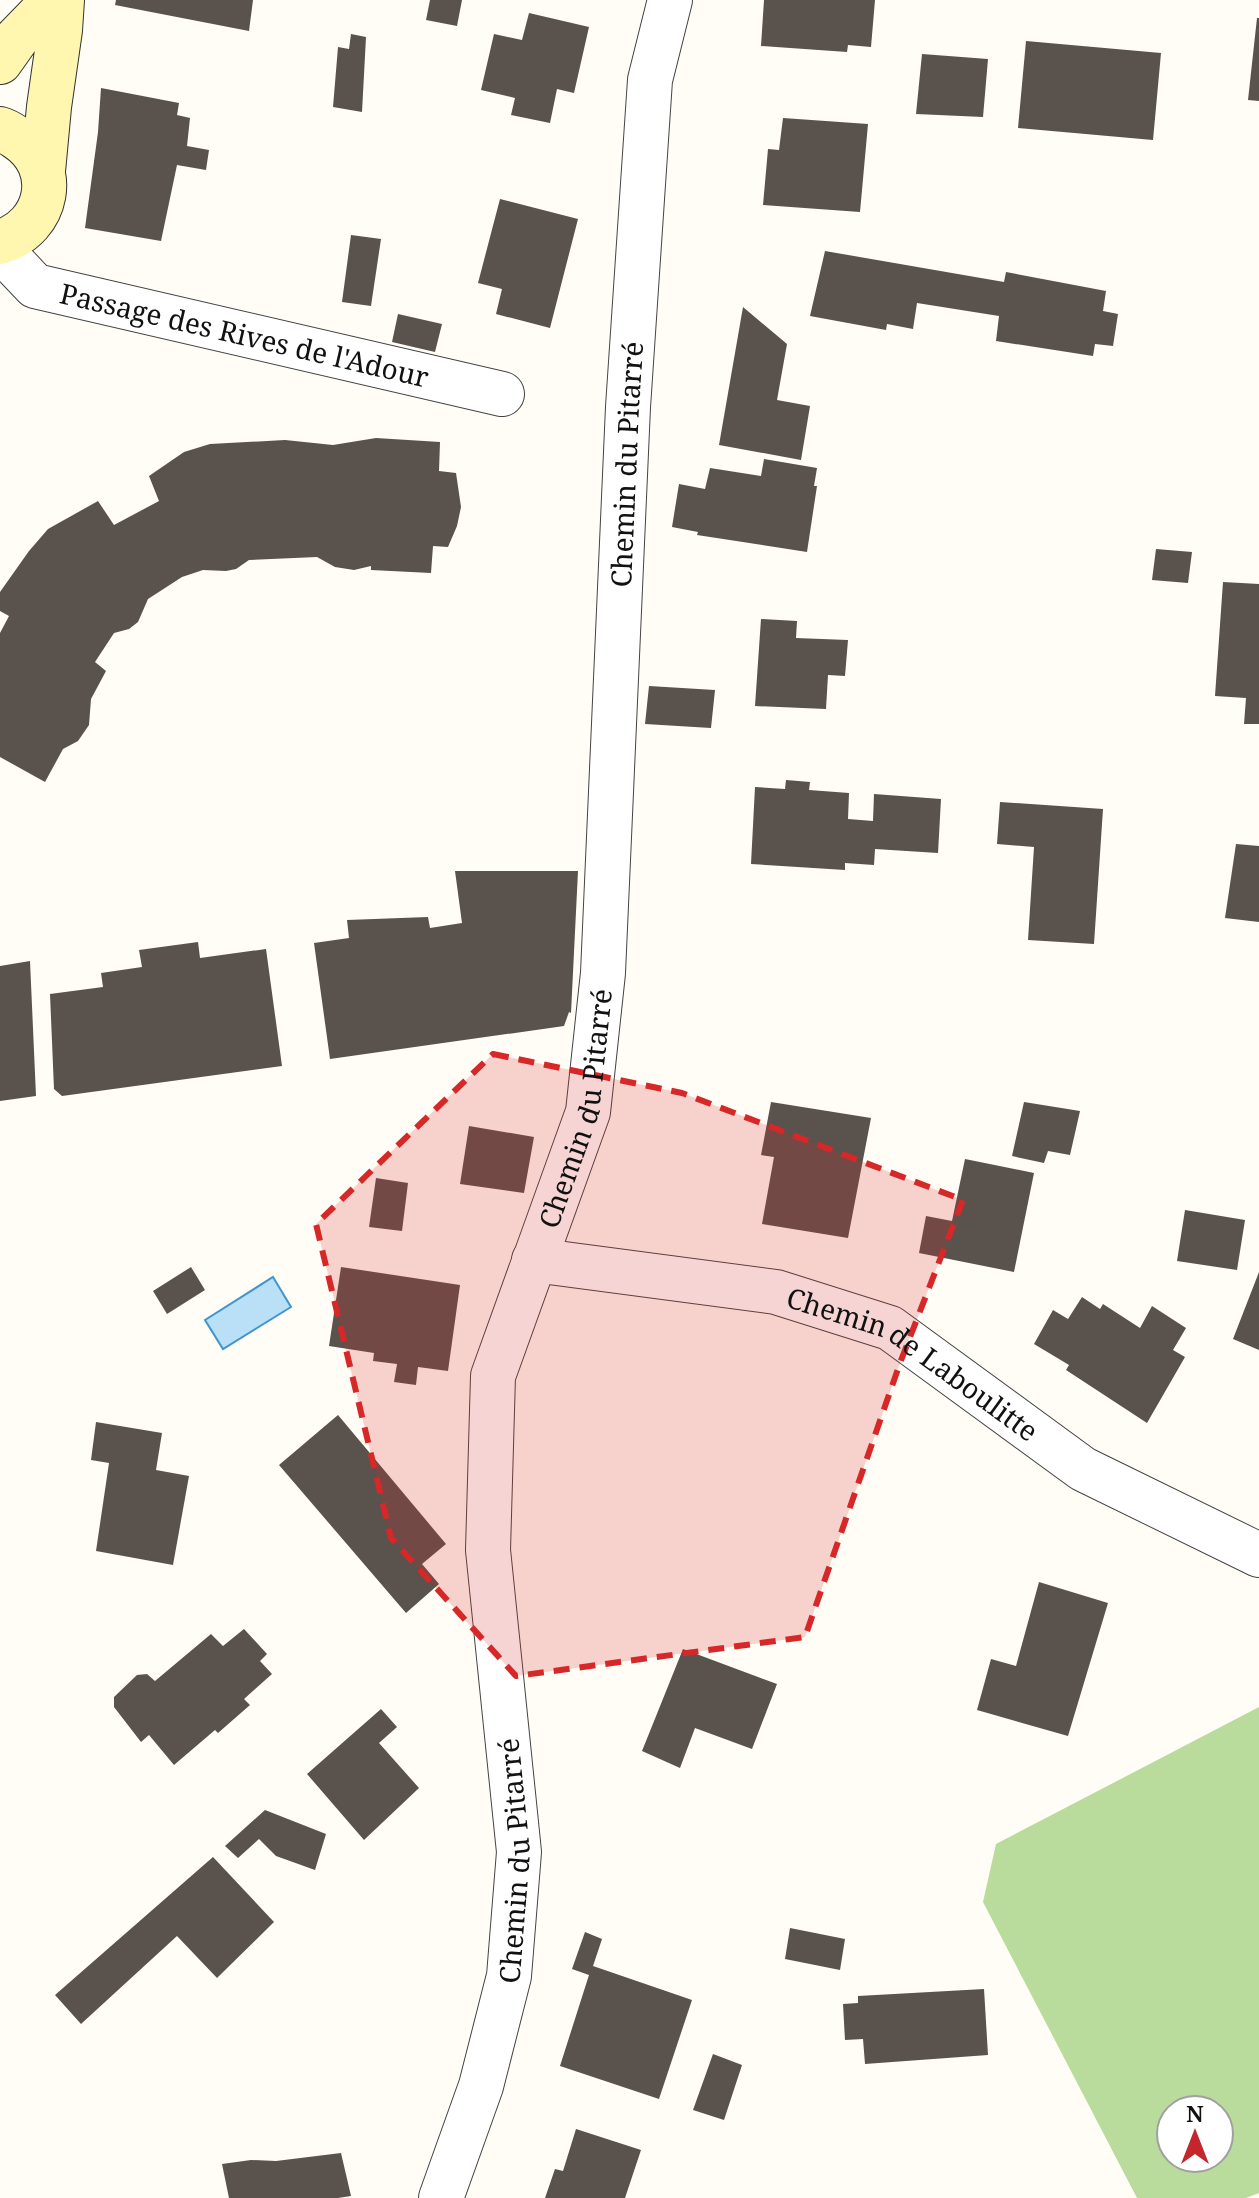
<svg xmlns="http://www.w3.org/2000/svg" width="1259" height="2198" viewBox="0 0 1259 2198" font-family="'Noto Serif',serif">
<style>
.forest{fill:#b9dc9c;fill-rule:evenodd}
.water{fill:#b9e0f7;stroke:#3f96cf;stroke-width:2}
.building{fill:#5a524d}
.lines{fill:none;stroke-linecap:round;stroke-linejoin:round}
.street-casing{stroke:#444;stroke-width:46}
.secondary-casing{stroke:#333;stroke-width:46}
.street{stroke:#fff;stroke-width:44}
.secondary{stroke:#fff6b0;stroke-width:44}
.marked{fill:#d62828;fill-opacity:0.2;stroke:#d62828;stroke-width:6;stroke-dasharray:16 10;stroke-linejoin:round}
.labels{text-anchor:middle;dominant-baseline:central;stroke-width:8;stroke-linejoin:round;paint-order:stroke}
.street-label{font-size:28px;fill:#111;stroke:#fff}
</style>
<rect width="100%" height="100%" fill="#fffdf5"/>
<path class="forest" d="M1259,1707V2193L1246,2198H1137L983,1902L996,1844ZM1171,2110H1219V2158H1171Z"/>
<path class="water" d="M273,1277L291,1307L223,1349L205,1320Z"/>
<path class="building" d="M116,0H253L249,31L115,5Z
M430,0H462L457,26L426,20Z
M764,0H875L871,47L848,45L847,52L761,46Z
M529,13L589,27L574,93L557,89L550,123L511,115L515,98L481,90L494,34L522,40Z
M1257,18H1259V101L1248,100Z
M351,34L366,37L362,112L333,107L338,47L349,49Z
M1026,41L1161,53L1153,140L1018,128Z
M922,54L988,59L983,117L916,114Z
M101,88L179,103L177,115L190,118L187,146L209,150L206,170L177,165L161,241L85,228L98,132Z
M783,118L868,124L860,212L763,205L768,149L779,150Z
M500,199L578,219L550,328L496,314L502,289L478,283Z
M351,235L381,239L371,306L342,302Z
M825,251L1004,282L1006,272L1106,291L1103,311L1118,314L1113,346L1095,344L1093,356L996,341L999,316L917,303L913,329L887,324L886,330L810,316Z
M743,307L787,344L777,400L810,406L801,460L719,445Z
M398,314L442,324L435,352L392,342Z
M376,438L440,442L439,471L456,473L461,507L457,526L448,547L433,546L431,573L371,570V566L354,570L335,567L317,557L249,560L236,569L226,571L203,570L182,577L148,599L138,622L129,629L114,633L95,662L106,671L91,699L89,725L78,741L63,749L45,782L0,757V633L9,616L0,611V592L29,551L48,529L98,501L114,525L159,501L149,476L184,452L210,444L285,440L333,445Z
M764,459L817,468L814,486H817L807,552L697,535L698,532L672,527L679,484L705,489L710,468L761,476Z
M1156,549L1192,552L1188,583L1152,580Z
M1223,582L1259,584V724H1244L1246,698L1215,696Z
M761,619L797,621L796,638L848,640L845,676L828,675L826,709L755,706Z
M649,686L715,690L711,728L645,724Z
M786,780L810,782L809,790L849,793L848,819L873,821L874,794L941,799L938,853L875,849L874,865L845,863V870L751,864L755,787L785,789Z
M1000,802L1103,809L1094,944L1028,940L1034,847L997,844Z
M1236,844L1259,846V922L1225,918Z
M455,871H578L571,1013L569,1012L564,1026L330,1059L314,943L349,938L347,920L428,917L430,928L462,923Z
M198,942L200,958L266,949L282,1066L62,1096L54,1089L50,994L103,987L101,973L142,967L139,950Z
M30,961L36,1096L0,1101V966Z
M771,1102L871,1118L848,1238L762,1224L774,1157L761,1155Z
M1024,1102L1080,1111L1070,1155L1048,1151L1044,1163L1012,1156Z
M469,1126L534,1137L524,1193L460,1184Z
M965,1159L1034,1173L1014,1272L919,1253L926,1216L952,1221Z
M376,1178L408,1183L402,1231L369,1227Z
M1185,1210L1245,1220L1237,1270L1177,1261Z
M191,1267L205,1290L167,1314L153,1291Z
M341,1267L460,1285L448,1371L418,1367L416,1385L394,1382L397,1364L373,1361L374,1353L329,1346Z
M1259,1272V1350L1233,1339Z
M1082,1297L1100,1309L1103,1304L1140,1328L1152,1306L1186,1328L1173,1350L1185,1357L1147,1423L1066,1370L1069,1365L1034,1344L1053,1310L1068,1319Z
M338,1415L446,1544L422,1564L439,1584L406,1613L279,1465Z
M96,1422L162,1433L156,1470L189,1476L173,1565L96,1551L109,1463L91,1460Z
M1039,1582L1108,1603L1068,1736L977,1710L991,1659L1016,1666Z
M244,1629L267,1654L260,1661L272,1674L244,1699L250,1705L218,1733L215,1730L174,1765L149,1735L141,1742L114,1707V1697L137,1675L147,1674L155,1681L211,1634L223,1646Z
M683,1649L777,1684L752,1749L695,1728L680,1768L642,1751Z
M381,1709L397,1727L379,1743L419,1788L364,1840L307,1774Z
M265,1810L326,1834L315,1870L276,1856L259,1839L238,1858L225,1846Z
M213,1857L274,1922L217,1978L177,1936L81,2024L55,1995Z
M790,1928L845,1939L840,1970L785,1959Z
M585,1932L602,1939L593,1966L692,2000L659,2099L560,2066L589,1975L572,1969Z
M984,1989L988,2055L865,2064L863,2039L845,2040L843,2004L858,2003V1996Z
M713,2054L742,2065L724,2120L693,2110Z
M576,2129L641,2150L625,2198H545L555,2169L563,2171Z
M341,2153L351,2196L338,2198H229L222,2164L251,2160L276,2161Z"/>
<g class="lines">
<g class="street-casing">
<g id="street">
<path id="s1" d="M0,249L35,286L502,394"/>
<path id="s2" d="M534,1260L776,1292L890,1328L1083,1469L1259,1555"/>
<path id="s3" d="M441,2198L481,2086L509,1976L519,1852L488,1550L493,1376L588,1112L603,973L628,407L650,80L670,0"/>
</g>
</g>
<g class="secondary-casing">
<path id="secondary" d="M0,62L17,38L54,0
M0,129C7,131 11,134 17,138C61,167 49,227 0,242
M43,171L49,107L60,30L62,0"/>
</g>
<use href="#street" class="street"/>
<use href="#secondary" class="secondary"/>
</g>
<path class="marked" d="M493,1054L682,1093L963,1200L900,1363L805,1637L516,1676L391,1538L316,1224Z"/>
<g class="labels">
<g class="street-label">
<text stroke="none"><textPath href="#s1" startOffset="266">Passage des Rives de l'Adour</textPath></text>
<text stroke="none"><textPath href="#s3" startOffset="1764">Chemin du Pitarré</textPath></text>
<text stroke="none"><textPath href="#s3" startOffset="1116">Chemin du Pitarré</textPath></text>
<text stroke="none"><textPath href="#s2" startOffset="400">Chemin de Laboulitte</textPath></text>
<text stroke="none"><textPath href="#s3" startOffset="348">Chemin du Pitarré</textPath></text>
</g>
</g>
<g transform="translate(1195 2134)"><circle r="38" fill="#ffffff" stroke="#a0a0a0" stroke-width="2"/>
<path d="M0-6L14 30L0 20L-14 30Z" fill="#c4262e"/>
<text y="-12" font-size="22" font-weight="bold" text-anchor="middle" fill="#111111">N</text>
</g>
</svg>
